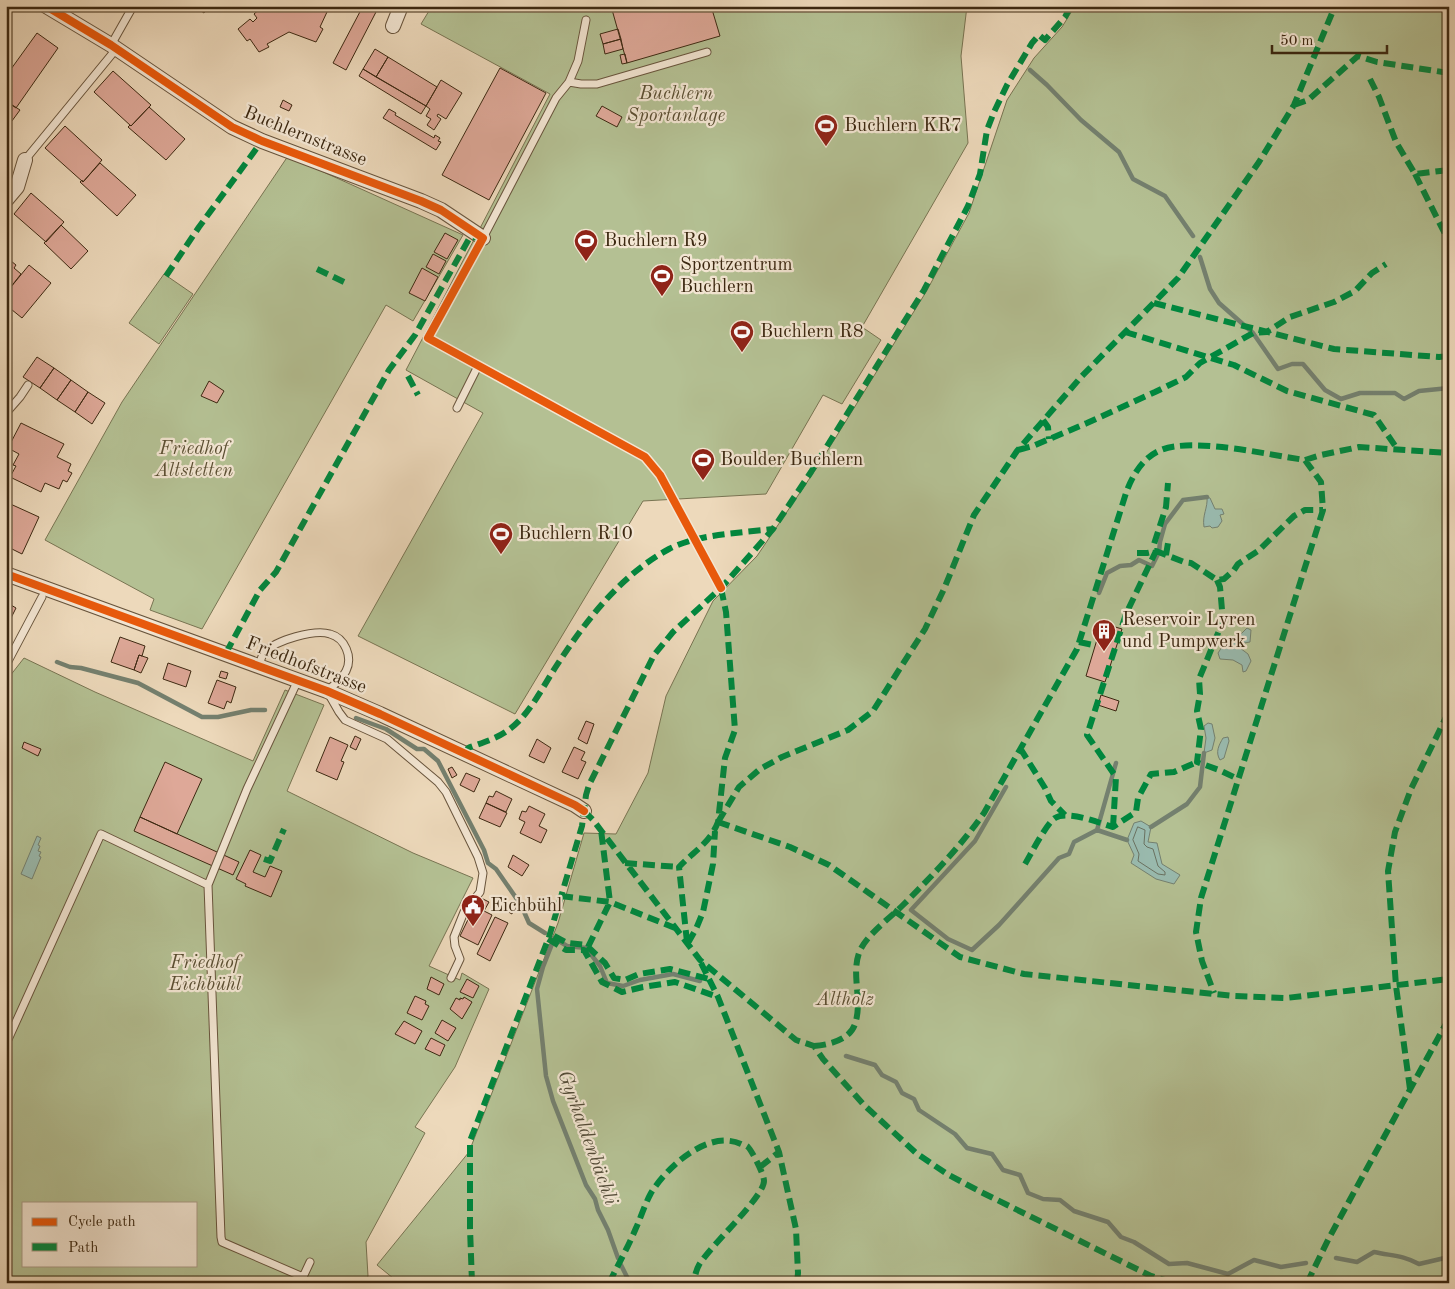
<svg xmlns="http://www.w3.org/2000/svg" width="1455" height="1289" viewBox="0 0 1455 1289" font-family="'Old Standard TT',serif">
<style>
.green{fill:#b4c093;stroke:#787452;fill-rule:evenodd}
.water{fill:#99baae;stroke:#74806f}
.lines{fill:none;stroke-linecap:round;stroke-linejoin:round}
.shore{stroke:#6a7160;stroke-width:1}
.stream{stroke:#74806f;stroke-width:4.5}
.building{fill:#dea898;stroke:#3c2811}
.service-casing{stroke:#68543c;stroke-width:9}
.minor-casing{stroke:#68543c;stroke-width:16}
.service{stroke:#f3e6d3;stroke-width:7}
.minor{stroke:#f3e6d3;stroke-width:14}
.quiet{stroke:#00873e;stroke-width:6;stroke-dasharray:12 6;stroke-linecap:butt}
.cycleway-casing{stroke:#f3e6d3;stroke-width:11}
.cycleway{stroke:#e8590c;stroke-width:8}
.labels{text-anchor:middle;dominant-baseline:central;stroke-width:4.5;stroke-linejoin:round;paint-order:stroke}
.park-label{font-size:19px;font-style:italic;fill:#5a4e32;stroke:#f3e6d3}
.poi-label{font-size:19px;fill:#3c2811;stroke:#f3e6d3;text-anchor:start}
.street-label{font-size:19px;fill:#3c2811;stroke:#f3e6d3}
.water-label{font-size:20px;font-style:italic;fill:#534c38;stroke:#f3e6d3}
</style>
<rect width="100%" height="100%" fill="#edd9bb"/>
<filter id="stains"><feTurbulence type="fractalNoise" baseFrequency=".004" numOctaves="4"/><feColorMatrix values="0 0 0 0 .2 0 0 0 0 .09 0 0 0 0 .02 0 0 0 .5 -.17"/></filter>
<radialGradient id="worn" r=".72"><stop offset=".6" stop-color="#630" stop-opacity="0"/><stop offset="1" stop-color="#630" stop-opacity=".3"/></radialGradient>
<path class="green" d="M432,6H967L961,56L968,143L862,327L881,340L842,404L823,395L766,494L643,501L515,714L358,636L483,413L406,370L550,94L421,24Z
M1075,6H1449V1283H399L377,1265L469,1152L558,923L584,833L616,834L648,773L666,696L713,601L757,556L818,466L926,292L969,213L1007,100L1034,58L1062,27Z
M288,156L463,235L413,321L386,305L202,629L150,610L154,599L45,540L122,402Z
M164,274L193,294L159,344L129,323Z
M24,658L95,692L253,761L285,690L324,705L287,791L413,853L473,878L429,966L460,980L462,973L489,989L455,1067L415,1127L425,1133L366,1242L368,1276L365,1283H6V681ZM24,1203H196V1265H24Z"/>
<path class="water" d="M1207,497L1210,498L1215,509H1222L1224,514L1220,515L1222,521L1218,527L1212,528L1210,526L1204,527C1202,515 1208,508 1207,497Z
M1247,628L1251,630L1250,642L1244,643L1240,648L1248,654L1251,661L1246,671L1243,672L1242,665L1233,660L1220,659L1218,653L1224,644L1238,637Z
M1208,723L1212,724L1215,738L1212,750L1204,753L1206,738L1204,726Z
M1228,737L1229,741L1224,758L1220,760C1215,752 1219,745 1223,738Z
M1141,821L1151,827L1148,842L1157,843L1162,864L1180,875L1174,884L1156,879L1131,863L1134,855L1127,840L1134,823Z
M37,836L41,838L38,845L40,846L38,851L41,852L39,856L41,857L32,879L21,874Z"/>
<g class="lines">
<path class="shore" d="M1138,827L1145,830L1144,844L1147,847L1153,849L1158,866L1165,872V875L1158,874L1138,861L1139,854L1133,840Z"/>
<path class="stream" d="M1030,70L1047,85L1081,120L1119,152L1133,179L1165,196L1193,236
M1200,257L1210,289L1219,303L1253,333L1278,369L1292,364H1303L1325,390L1341,399L1360,393H1395L1404,399L1419,391L1449,388
M1099,593L1107,573L1120,566L1131,565L1139,560L1152,566L1159,552L1160,542L1165,524L1183,500L1207,497
M57,662L70,667L81,668L138,683L202,717H218L251,710H265
M356,718L386,729L417,749H424L438,761L484,850L488,863L496,869L521,905L529,923L545,933
M1006,787L975,841L911,910L948,939L972,950L999,925L1059,858L1069,854L1074,842L1097,830L1127,840
M1151,827L1187,804L1200,787L1204,753
M1097,830L1116,763
M554,938L567,946L586,948L600,966L607,983L623,986L640,980L673,974L700,981
M554,939L543,967L537,989L546,1076L553,1101L586,1185L595,1199L598,1210L608,1230L618,1258
M846,1056L875,1065L882,1075L896,1082L902,1093L914,1099L919,1110L955,1134L967,1148L992,1154L1003,1170L1020,1175L1028,1193L1043,1199L1060,1200L1074,1211L1108,1222L1121,1237L1134,1242L1169,1264L1187,1263L1228,1274L1254,1260L1281,1267L1306,1263
M1336,1258L1357,1262L1374,1252C1392,1256 1403,1255 1419,1264L1449,1257
M621,1265L630,1283"/>
</g>
<path class="building" d="M194,6H209L204,13Z
M263,6H311L316,9L318,6L327,12L320,27L323,29L316,42L289,32L267,44L269,47L259,52L250,39L247,41L238,29L250,19L253,22L257,18L254,14Z
M363,6H366L376,12L346,70L333,63Z
M611,6H711L720,36L627,63Z
M618,29L621,39L603,44L600,34Z
M37,33L58,48L16,108L6,101V76Z
M621,39L623,49L605,54L603,44Z
M375,49L388,57L376,77L363,69Z
M625,54L627,63L622,64L620,55Z
M388,57L437,87L426,106L376,77Z
M500,68L546,93L489,200L442,175Z
M363,69L426,106L421,114L359,76Z
M113,71L151,105L131,126L94,92Z
M441,80L462,93L446,119L438,114L437,116L441,119L434,130L427,125L431,119L426,116L430,109L426,106Z
M283,100L292,105L289,111L280,107Z
M6,101L20,110L6,129Z
M602,106L622,117L617,127L596,116Z
M149,107L185,139L166,160L128,127L130,125L131,126Z
M389,109L396,113L395,115L434,138L435,135L440,138L438,141L441,142L436,150L383,118Z
M65,126L102,160L83,182L45,148Z
M100,163L136,195L117,216L80,182L82,180L83,182Z
M31,193L64,222L46,242L14,214Z
M61,225L88,251L71,269L44,243Z
M445,233L458,240L447,259L434,252Z
M433,254L446,261L439,274L426,267Z
M6,257L16,265L14,268L21,274L6,293Z
M29,265L51,283L22,318L6,305V293Z
M422,268L438,277L425,301L409,293Z
M37,357L54,368L40,388L23,377Z
M54,368L71,380L57,400L40,388Z
M71,380L88,392L75,412L57,400Z
M209,381L224,391L217,403L201,396Z
M88,392L105,403L92,424L75,412Z
M21,423L64,444L57,457L71,464L68,471L72,473L67,482L63,480L59,489L45,483L41,492L10,477L16,466L13,465L19,454L8,448Z
M6,502L39,517L22,554L6,546Z
M6,602L16,608L6,628Z
M1102,623L1122,629L1105,682L1086,676Z
M120,637L145,646L142,656L139,655L134,670L111,662Z
M139,655L148,658L141,673L134,670Z
M168,663L191,671L186,687L163,679Z
M221,671L228,673L226,679L219,677Z
M217,680L236,687L231,703L227,701L224,709L208,703Z
M1101,695L1119,701L1116,711L1098,705Z
M586,721L594,724L587,744L578,739Z
M355,736L361,739L356,750L350,747Z
M330,737L348,745L341,761L344,762L337,780L316,771Z
M537,739L551,748L544,763L529,756Z
M24,742L41,749L38,756L22,748Z
M574,747L585,752L581,760L586,762L578,779L562,772Z
M165,762L202,779L177,834L140,817Z
M452,767L457,775L452,778L448,769Z
M466,773L480,779L474,792L460,785Z
M496,791L512,799L506,812L486,803L489,796L493,797Z
M486,803L507,813L500,827L479,818Z
M529,806L545,814L539,826L547,830L541,843L520,833L525,822L519,819L522,811L526,812Z
M140,817L239,862L233,875L134,831Z
M250,850L261,855L253,872L265,877L270,866L282,871L271,897L245,886L246,884L236,879Z
M513,855L529,865L522,876L508,867Z
M479,897L489,902L484,911L492,915L478,945L460,936Z
M506,903L515,908L512,914L503,909Z
M495,917L508,923L490,961L477,954Z
M431,977L444,984L439,995L427,989Z
M467,979L479,986L473,998L460,992Z
M415,996L426,1001L425,1004L429,1006L422,1020L407,1013Z
M464,997L472,1002L462,1019L450,1009L456,998L460,1000V998L463,999Z
M442,1020L456,1028L448,1041L435,1033Z
M404,1021L422,1031L415,1044L395,1034Z
M431,1038L445,1045L440,1056L425,1049Z"/>
<g class="lines">
<g class="service-casing">
<path id="service" d="M111,45L132,8
M569,82L581,84H597L707,52
M25,160L117,48
M483,238L556,98L569,82L578,61L586,20
M457,408L478,366
M6,413L20,397L28,385
M6,665L42,597
M259,666C261,661 261,655 265,652C276,640 315,629 330,634C345,638 353,657 346,671C342,679 334,685 327,691L339,712L345,720L387,739L438,782L446,792L478,857L483,873L480,892L464,912L454,937L455,946L460,959L451,978
M298,680L247,789L208,885L221,1237L222,1242L303,1277L310,1262
M6,1044L101,834L208,885"/>
</g>
<g class="minor-casing">
<path id="minor" d="M46,6L111,45L232,127L262,141L421,201L441,210L483,238
M393,26L401,6
M6,200L17,187L25,160
M6,574L327,691L380,714L575,805L584,811"/>
</g>
<use href="#service" class="service"/>
<use href="#minor" class="minor"/>
<path class="quiet" d="M1370,79L1379,97L1396,142L1415,174L1449,170
M1294,105L1308,100L1358,56L1377,62L1449,73
M1415,174L1449,242
M317,269L344,282
M166,276L199,227L262,141
M1154,303L1334,349L1439,357L1449,356
M1125,332L1234,365L1287,391L1374,415L1398,450
M408,376L418,395
M1043,420L1048,427L1049,439
M1018,450L1033,446L1087,423L1155,392L1186,377L1200,363L1253,333L1267,332L1290,317L1334,302L1355,291L1372,273L1386,264
M1305,460L1321,455L1359,447L1449,453
M1137,553H1147L1156,551L1184,562L1191,563L1217,580L1224,579L1234,570L1238,564L1258,551L1294,516L1305,510H1323
M1166,555L1168,543
M1217,580L1220,587L1223,621L1199,679L1200,694L1197,711L1201,729L1197,762L1219,770L1238,779
M1079,642L1093,645
M226,653L260,590L276,572L389,370L415,335L470,237L480,238
M1020,748L1045,788L1051,801L1065,815
M466,755L468,748C481,743 496,739 507,731C528,717 541,690 555,668C585,622 619,576 669,549C698,534 740,533 773,529
M584,811L593,820L700,960L796,1040L814,1046L823,1059L863,1104L916,1153L947,1174L979,1191L1151,1276L1175,1283
M718,822L739,787L760,769L782,757L848,730L873,711L925,629L944,589L974,515L1017,451L1081,377L1178,278L1259,162L1294,105L1335,6
M718,822L790,847L829,865L960,957L1024,974L1234,996L1286,998L1449,979
M1113,827L1116,777L1087,735L1126,614L1156,551L1154,544L1166,507L1168,483
M264,859L270,861L284,829
M625,863L679,867
M1025,864C1031,854 1046,824 1055,818C1068,810 1099,823 1113,827L1136,812L1138,798L1151,774L1174,772L1197,762
M561,896L610,902L675,928
M554,936L567,943L586,945L605,963L614,978L625,980L639,974L670,969L709,979
M548,939L566,950H584L602,982L622,992L643,987L675,982L718,997
M687,942L679,867C693,852 710,843 718,822L725,758L735,730L726,612L721,588
M688,943L696,929L703,912L713,864L715,831
M588,947L610,902L601,830
M701,963L718,997L779,1152L796,1229L798,1273L797,1283
M814,1046C828,1045 850,1040 855,1024C863,1000 851,976 859,953C865,936 890,918 903,905C932,876 960,847 984,813L1077,649L1126,493C1132,476 1143,457 1161,450C1192,437 1270,455 1305,460L1321,482L1323,510L1201,898L1196,932L1202,961L1214,993
M1410,1089L1396,986L1388,871L1395,832L1411,789L1449,711
M760,1167L779,1152
M472,1283L470,1228V1141L549,937L582,826L586,795L589,785L654,655L673,632L721,588L773,529L811,472L924,290L968,206L980,174L987,130L994,112L1007,85L1032,43L1039,35L1045,40L1065,17L1071,6
M609,1283C618,1265 628,1247 636,1228C641,1217 645,1204 651,1193C667,1167 708,1129 741,1144C743,1145 746,1145 748,1147C752,1151 764,1174 764,1181C764,1197 710,1246 699,1265C696,1270 695,1277 693,1283
M1282,1283V1279
M1307,1283L1329,1238L1449,1018"/>
<g class="cycleway-casing">
<path id="cycleway" d="M46,6L111,45L232,127L262,141L421,201L441,210L483,238L428,338L645,457L660,475L721,588
M6,574L327,691L380,714L575,805L584,811"/>
</g>
<use href="#cycleway" class="cycleway"/>
</g>
<defs>
<g id="stadium-pin" transform="scale(1.25)"><path d="M0 17L-7.5 6A9.5 9.5 0 1 1 7.5 6Z" fill="#8f2418" stroke="#f3e6d3"/><path d="M0-5a6.5 5 0 1 0 0 10a6.5 5 0 1 0 0-10ZM-3.5-1.8h7v3.6h-7Z" fill="#fff"/></g>
<g id="building-pin" transform="scale(1.25)"><path d="M0 17L-7.5 6A9.5 9.5 0 1 1 7.5 6Z" fill="#8f2418" stroke="#f3e6d3"/><path d="M-4-6H4V6H1V3H-1V6H-4ZM-2.5-4.3h1.7v1.8h-1.7ZM.8-4.3h1.7v1.8H.8ZM-2.5-1h1.7V.8h-1.7ZM.8-1h1.7V.8H.8Z" fill="#fff"/></g>
<g id="civic-pin" transform="scale(1.25)"><path d="M0 17L-7.5 6A9.5 9.5 0 1 1 7.5 6Z" fill="#8f2418" stroke="#f3e6d3"/><path d="M-.6-6.5H3V-4.5H.6V-3L4-1V1h2V6H-6V1h2V-1L-.6-3ZM-1.2 2.5V6h2.4V2.5Z" fill="#fff"/></g>
</defs>
<g fill-rule="evenodd">
<use href="#stadium-pin" x="826" y="126"/>
<use href="#stadium-pin" x="586" y="241"/>
<use href="#stadium-pin" x="662" y="276"/>
<use href="#stadium-pin" x="742" y="332"/>
<use href="#stadium-pin" x="703" y="460"/>
<use href="#stadium-pin" x="501" y="534"/>
<use href="#building-pin" x="1104" y="631"/>
<use href="#civic-pin" x="473" y="906"/>
</g>
<g class="labels">
<g class="park-label">
<text x="676" y="94">Buchlern<tspan x="676" dy="22">Sportanlage</tspan></text>
<text x="194" y="449">Friedhof<tspan x="194" dy="22">Altstetten</tspan></text>
<text x="205" y="963">Friedhof<tspan x="205" dy="22">Eichbühl</tspan></text>
<text x="845" y="1000">Altholz</text>
</g>
<g class="poi-label">
<text x="844" y="126">Buchlern KR7</text>
<text x="604" y="241">Buchlern R9</text>
<text x="680" y="265">Sportzentrum<tspan x="680" dy="22">Buchlern</tspan></text>
<text x="760" y="332">Buchlern R8</text>
<text x="720" y="460">Boulder Buchlern</text>
<text x="518" y="534">Buchlern R10</text>
<text x="1122" y="620">Reservoir Lyren<tspan x="1122" dy="22">und Pumpwerk</tspan></text>
<text x="490" y="906">Eichbühl</text>
</g>
<g class="street-label">
<text transform="translate(305 137) rotate(22)">Buchlernstrasse</text>
<text transform="translate(306 666) rotate(21)">Friedhofstrasse</text>
</g>
<g class="water-label">
<text transform="translate(587 1138) rotate(70)">Gyrhaldenbächli</text>
</g>
</g>
<rect width="1455" height="1289" fill="none" stroke="#edd9bb" stroke-width="25"/>
<rect x="8" y="8" width="1440" height="1274" fill="none" stroke="#3c2811" stroke-width="2.5"/>
<rect x="12" y="12" width="1430" height="1264" fill="none" stroke="#3c2811"/>
<rect x="22" y="1202" width="175" height="65" fill="#f3e6d3" stroke="#aa9a85"/>
<rect x="32" y="1218" width="25" height="8" fill="#e8590c" stroke="#aa9a85"/>
<text x="68" y="1226" font-size="15" fill="#3c2811">Cycle path</text>
<rect x="32" y="1243" width="25" height="8" fill="#00873e" stroke="#aa9a85"/>
<text x="68" y="1252" font-size="15" fill="#3c2811">Path</text>
<path d="M1272 45v8h115v-8" fill="none" stroke="#3c2811" stroke-width="2.5"/>
<text x="1280" y="45" font-size="15" fill="#3c2811" stroke="#f3e6d3" stroke-width="4" paint-order="stroke">50 m</text>
<rect width="100%" height="100%" filter="url(#stains)"/>
<rect width="100%" height="100%" fill="url(#worn)"/>
</svg>
